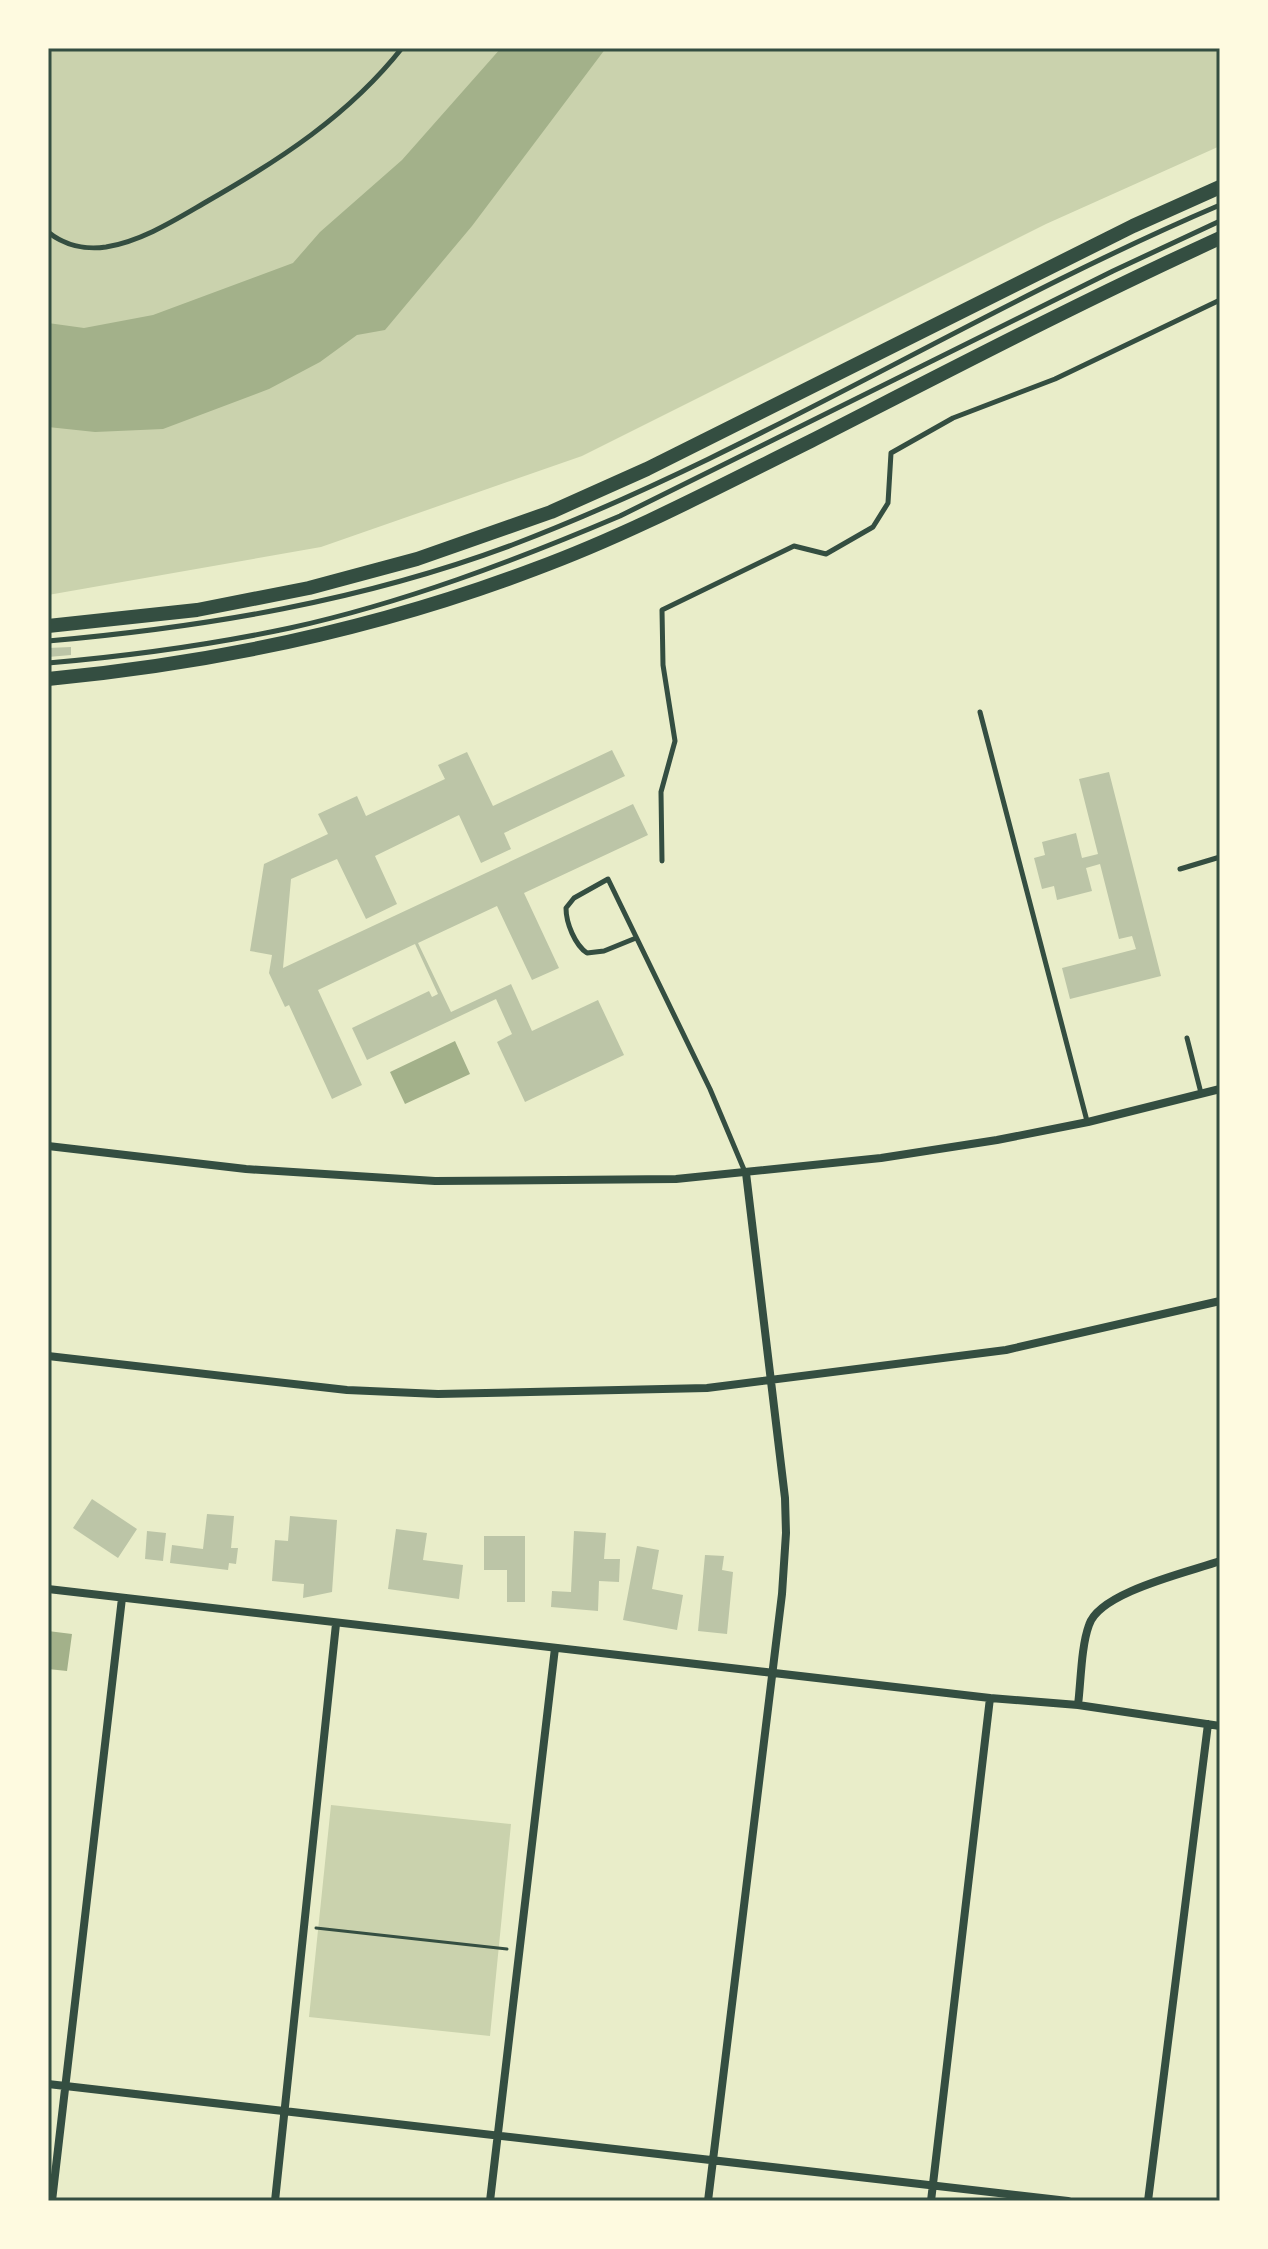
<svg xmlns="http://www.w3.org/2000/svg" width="1268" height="2249" viewBox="0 0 1268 2249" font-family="'Work Sans',sans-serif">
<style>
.green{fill:#cad2ad}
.water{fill:#a3b18a}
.building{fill:#bcc5a7}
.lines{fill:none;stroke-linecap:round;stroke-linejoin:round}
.path{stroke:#344e41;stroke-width:3}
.service{stroke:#344e41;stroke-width:5}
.minor{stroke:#344e41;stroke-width:8}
.primary{stroke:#344e41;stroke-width:14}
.neatline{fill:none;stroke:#344e41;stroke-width:3}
</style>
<rect width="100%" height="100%" fill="#e9edc9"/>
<path class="green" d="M48,48H1220V146L1046,224L582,456L321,547L48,595Z
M331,1805L511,1824L490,2036L309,2017Z"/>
<path class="water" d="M501,48H606L472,226L385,330L357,335L320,362L269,389L163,429L95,432L48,427V323L84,328L153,315L293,263L320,232L402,160Z
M455,1041L470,1074L405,1104L390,1072Z
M48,1631L72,1634L67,1671L48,1669Z"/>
<path class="building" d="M71,647V655L48,657V648Z
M612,750L625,776L504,833L511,849L481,863L459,815L375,856L397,904L366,919L337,859L291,879L283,968L633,804L648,835L524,893L559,968L532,980L497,906L418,943L451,1012L511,984L532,1031L598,1000L624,1055L525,1102L497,1042L512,1034L496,999L367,1060L352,1028L429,991L432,997L438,994L415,944L318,990L362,1085L332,1099L289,1005L285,1007L269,973L272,955L250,951L264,864L328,834L318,814L357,796L366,816L445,779L438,765L467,752L493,806Z
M1109,772L1161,976L1070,999L1062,968L1136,949L1132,936L1119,939L1100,864L1086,868L1092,891L1057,900L1054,886L1042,889L1034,858L1045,855L1042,842L1076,833L1082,858L1098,854L1079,779Z
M92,1499L137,1529L118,1558L73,1528Z
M207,1514L234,1516L231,1548H238L236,1564L229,1563L228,1570L170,1563L172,1545L203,1549Z
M290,1516L337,1520L332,1592L303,1598L304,1584L272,1581L275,1540L288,1541Z
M396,1529L427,1533L423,1560L463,1565L459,1599L388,1589Z
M147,1531L166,1533L163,1561L145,1559Z
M574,1531L606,1533L604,1559H620L619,1582L599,1581L598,1611L551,1607L552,1591L571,1592Z
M484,1536H525V1602H507V1570H484Z
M637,1546L659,1550L652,1589L683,1595L677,1630L623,1620Z
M705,1555L724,1556L722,1570L733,1572L727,1634L698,1631Z"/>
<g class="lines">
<path class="path" d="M316,1928L507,1949"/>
<path class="service" d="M48,232C64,245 85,250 106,247C142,241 175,220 206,202C280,160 349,115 402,48
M48,641C206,627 362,601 512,545C756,452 980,307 1220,205
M48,663C129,656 210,645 290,628C403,603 514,561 620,516L1113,271L1220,221
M980,712L1087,1121
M662,861L661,792L675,741L663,665L662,610L794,546L826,554L873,527L888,503L891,453L953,418L1055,379L1220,300
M1180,869L1220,857
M636,938L604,951L587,953C575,945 566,923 566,908L574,898L608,879L710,1089L745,1172
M1187,1038L1201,1093"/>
<path class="minor" d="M48,1146L246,1169L435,1181L676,1179L881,1158L997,1140L1088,1122L1220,1089
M48,1356L347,1390L438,1394L707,1388L1006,1350L1220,1301
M48,1589L990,1698L1078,1705L1220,1726
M1078,1705C1081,1681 1081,1647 1089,1625C1099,1592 1189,1572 1220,1561
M48,2084L1068,2201
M52,2201L122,1598
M275,2201L336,1624
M490,2201L555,1648
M708,2201L782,1594L786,1533L785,1498L746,1173
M931,2201L990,1698
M1148,2201L1208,1724"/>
<path class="primary" d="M48,626L197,610L309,588L417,559L551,512L647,469L1133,226L1220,187
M48,679C215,663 377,629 535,569C630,534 720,486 811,441C946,372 1082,301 1220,238"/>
</g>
<rect width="1268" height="2249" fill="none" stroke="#fefae0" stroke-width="100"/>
<rect x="50" y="50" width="1168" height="2149" class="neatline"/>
</svg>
